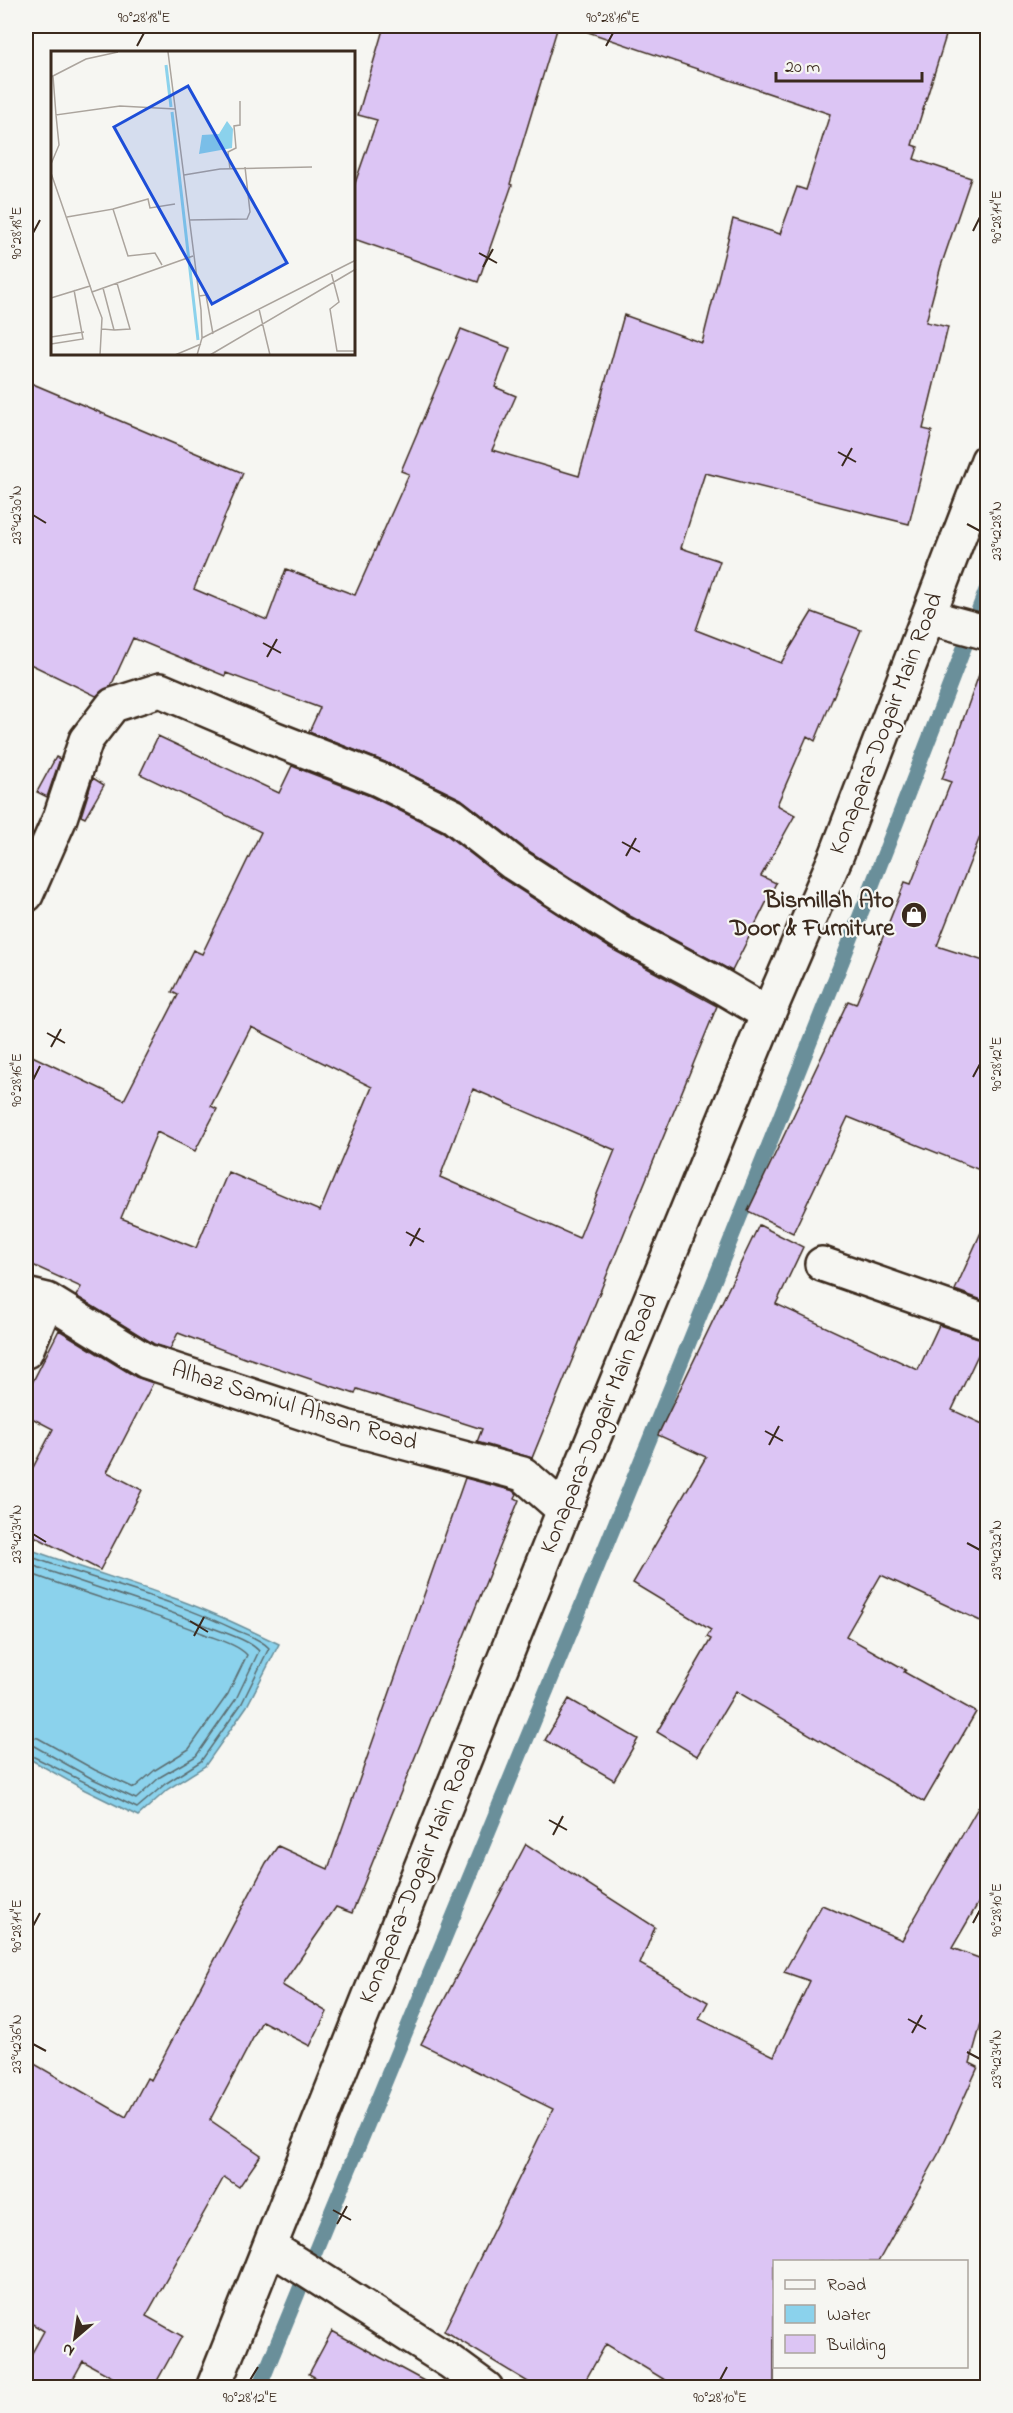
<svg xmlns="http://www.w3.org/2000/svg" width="1013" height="2413" viewBox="0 0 1013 2413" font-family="'Indie Flower',sans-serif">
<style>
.water{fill:#8bd2ec;stroke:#6b8f9a;stroke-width:1.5}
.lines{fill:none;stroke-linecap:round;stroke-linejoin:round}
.shore{stroke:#5b6d70;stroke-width:1.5}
.stream{stroke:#6b8f9a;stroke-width:15}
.building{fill:#dcc5f4;stroke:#3b2a1e;stroke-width:1.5;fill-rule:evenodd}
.minor-casing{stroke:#3b2a1e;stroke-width:38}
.secondary-casing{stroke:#3b2a1e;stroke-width:38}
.minor{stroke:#f6f6f2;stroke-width:33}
.secondary{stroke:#f6f6f2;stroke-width:33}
.ticks{fill:none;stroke:#3b2a1e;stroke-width:2}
.labels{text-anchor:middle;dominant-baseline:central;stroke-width:4.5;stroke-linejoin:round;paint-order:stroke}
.street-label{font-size:24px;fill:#3b2a1e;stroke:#f6f6f2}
.poi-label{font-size:24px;font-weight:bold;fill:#3b2a1e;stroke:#f6f6f2;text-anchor:end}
.inset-river{fill:none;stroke:#8bd2ec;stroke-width:3}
.inset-road{fill:none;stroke:#aba49d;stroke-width:1.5}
.view{fill:#1d4ed8;fill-opacity:0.15;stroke:#1d4ed8;stroke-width:3}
.inset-edge{fill:none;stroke:#3b2a1e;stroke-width:3}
.neatline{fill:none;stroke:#3b2a1e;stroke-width:2}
.ticks-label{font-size:15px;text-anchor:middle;fill:#3b2a1e}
</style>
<rect width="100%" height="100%" fill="#f6f6f2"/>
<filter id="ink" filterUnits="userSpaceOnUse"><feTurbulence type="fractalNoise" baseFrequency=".0167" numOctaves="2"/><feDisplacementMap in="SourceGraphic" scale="12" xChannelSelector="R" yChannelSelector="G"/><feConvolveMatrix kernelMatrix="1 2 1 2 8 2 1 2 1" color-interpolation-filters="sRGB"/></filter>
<g filter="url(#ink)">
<path class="water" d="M26,1548C72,1565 118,1579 165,1595C204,1608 241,1626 279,1644L247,1706L205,1766L168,1789L138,1816L85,1790L26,1757Z"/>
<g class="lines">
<path class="shore" d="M26,1555C96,1581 170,1598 238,1631C248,1635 262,1640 269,1648L242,1703L201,1761L165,1784L137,1808L26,1753
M26,1563C87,1585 149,1603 210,1627C225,1633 249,1640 259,1651L236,1699L196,1756L160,1777L136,1799L91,1778L34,1746L26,1745
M26,1572C84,1594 144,1610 202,1633C216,1639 237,1644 247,1655L228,1694L189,1749L155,1770L134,1788L95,1770L38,1738L26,1736"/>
<path class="stream" d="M259,2388C505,1788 758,1191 988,585"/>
</g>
<path class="building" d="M384,26H558L510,184L512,185L478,282L354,239V186L377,120L358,115Z
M589,26H949L912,145L918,147L914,159L971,178L941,266L926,322L948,327L923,429L932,431L909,524L705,473L681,548L720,561L696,630L781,663L812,612L861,630L815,741L807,736L777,805L795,815L761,876L776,883L732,971L630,916L524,848L461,799L385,762L309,732L320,708L226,673L225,676L133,638L111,686L96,696L26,662V381L243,473L194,589L267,620L286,569L355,595L409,474L401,471L461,329L510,348L495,387L516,396L492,450L579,476L624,315L702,343L733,219L780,234L797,187L806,190L830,114L588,32Z
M982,666L987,667V819L937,946L987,962V1173L848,1117L793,1233L748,1211L848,1001L856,1004L905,882L911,884L951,782L942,779Z
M158,736L279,793L292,766L370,796L443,832L503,879L610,948L717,1006L532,1458L477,1442L482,1429L357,1389L355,1394L248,1358L247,1359L178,1333L170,1349L154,1344L76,1296L81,1287L26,1262V1053L124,1100L178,995L172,992L193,950L202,954L261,832L140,774ZM251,1027L372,1087L320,1211L228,1172L196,1248L121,1218L157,1132L195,1151L217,1109L211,1106ZM473,1089L615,1150L579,1238L440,1177Z
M56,757L60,759L47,797L37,792Z
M93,778L104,785L85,818L81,816Z
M987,1219V1302L955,1290Z
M759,1225L803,1247L776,1304L918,1370L939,1325L985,1340L952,1410L987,1426V1624L881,1575L846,1636L906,1670L904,1672L976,1712L924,1802L736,1691L697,1756L657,1732L711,1639L707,1637L711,1630L633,1583L706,1457L658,1435Z
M59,1330L136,1377L153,1383L107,1472L142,1490L100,1570L26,1532V1481L53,1429L26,1415V1395Z
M465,1478L514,1491L517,1494L515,1498L519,1500L352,1913L336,1907L282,1985L327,2012L310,2046L262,2021L210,2120L261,2155L239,2187L224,2177L146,2316L182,2336L153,2388H132L83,2361L68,2388H26V2364L44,2331L26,2320V2059L126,2117L147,2078L151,2080L266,1863L278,1846L328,1869Z
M569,1699L638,1739L614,1780L545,1740Z
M987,1792V1888L952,1948L987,1961V2002L970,2063L978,2067L940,2151L878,2262H774V2388H678L606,2344L581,2388H538L444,2331L553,2109L421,2044L526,1844L655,1927L640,1964L708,2002L699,2019L774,2056L810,1981L784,1972L822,1905L902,1940Z
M332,2331L437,2388H334L309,2374Z"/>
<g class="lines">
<g class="minor-casing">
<path id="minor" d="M929,617L988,633
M26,895L60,818L86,740L113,705L160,690L273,738L378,779L453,816L513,863L620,932L712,981L768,1014
M822,1264L988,1322
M26,1295L47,1300L146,1361L346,1427L523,1474L564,1510
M26,1351L47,1300
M270,2247L449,2361L486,2388"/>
</g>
<g class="secondary-casing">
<path id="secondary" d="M213,2388L564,1510L768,1014L837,854L988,460"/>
</g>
<use href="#minor" class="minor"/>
<use href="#secondary" class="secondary"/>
</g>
</g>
<path class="ticks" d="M137,46L144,33M606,46L613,33M973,231L980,217M33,233L40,220M479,253L497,263M483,267L493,249M838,452L856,462M842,466L852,448M33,515L46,523M967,524L980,531M263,643L281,653M267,657L277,639M622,842L640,852M626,856L636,838M47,1033L65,1043M51,1047L61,1029M973,1077L980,1064M33,1080L40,1066M406,1232L424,1242M410,1246L420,1228M765,1431L783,1441M769,1445L779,1426M33,1534L46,1542M967,1543L980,1550M190,1621L208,1632M194,1636L204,1617M549,1820L567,1830M553,1835L563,1816M973,1923L980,1910M33,1926L40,1913M908,2019L926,2029M912,2033L922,2015M33,2044L46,2051M967,2052L980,2059M333,2210L351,2220M337,2224L347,2206M250,2380L258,2367M720,2380L727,2367"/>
<defs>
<g id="shop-disc" transform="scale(1.35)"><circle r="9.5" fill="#3b2a1e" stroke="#f6f6f2"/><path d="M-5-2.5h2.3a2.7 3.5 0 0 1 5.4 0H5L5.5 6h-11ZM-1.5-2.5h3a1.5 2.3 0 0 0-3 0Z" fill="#fff"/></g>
</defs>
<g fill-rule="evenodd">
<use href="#shop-disc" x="914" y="915"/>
</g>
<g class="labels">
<g class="street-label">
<text transform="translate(887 724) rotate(-69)">Konapara-Dogair Main Road</text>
<text transform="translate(294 1407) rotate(17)">Alhaz Samiul Ahsan Road</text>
<text transform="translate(600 1424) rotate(-68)">Konapara-Dogair Main Road</text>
<text transform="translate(419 1874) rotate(-68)">Konapara-Dogair Main Road</text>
</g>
<g class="poi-label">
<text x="894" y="901">Bismillah Ato<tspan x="894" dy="28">Door &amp; Furniture</tspan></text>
</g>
</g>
<g transform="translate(51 51)">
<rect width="304" height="304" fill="#f6f6f2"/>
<path d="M176,70L182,78L181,97L148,103L151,84L168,83Z" fill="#8bd2ec"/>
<path class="inset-river" d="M115,14L120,56M121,61L147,289"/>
<path class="inset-road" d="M117,1L150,259L151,287L146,304M2,25L5,64L69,55L124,58M0,26L35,8L67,1M0,113L8,94L5,64M179,118L177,101L185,97L183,75L189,74V50M0,122L39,235M133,124L169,118L261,116M62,158L97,148L99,157L124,153M16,166L62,158L77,205L104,202L111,214M138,169L196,168L199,161L194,116M280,221L288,251L279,258L286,300H305M41,241L51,267L49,304M148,245L155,244L162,283M0,247L39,235L41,241L142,205M208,258L219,304M51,278L63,279L52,237M63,279L79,278L66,232M0,286L33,281M151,287L305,209M0,293L32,288L23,239M124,304L150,293M159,304L305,218"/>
<path class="view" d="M137,35L236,212L161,253L63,76Z"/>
<rect width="304" height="304" class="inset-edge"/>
</g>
<rect width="1013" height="2413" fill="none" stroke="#f6f6f2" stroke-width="66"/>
<rect x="773" y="2260" width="195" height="108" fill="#f6f6f2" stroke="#aba49d" stroke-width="1.5"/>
<rect x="785" y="2280" width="30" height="9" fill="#f6f6f2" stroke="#aba49d" stroke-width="1.5"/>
<text x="827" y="2290" font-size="18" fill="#3b2a1e">Road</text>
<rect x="785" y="2305" width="30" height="18" fill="#8bd2ec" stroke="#aba49d" stroke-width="1.5"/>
<text x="827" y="2320" font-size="18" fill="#3b2a1e">Water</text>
<rect x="785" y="2335" width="30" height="18" fill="#dcc5f4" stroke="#aba49d" stroke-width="1.5"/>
<text x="827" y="2350" font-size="18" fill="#3b2a1e">Building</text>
<g transform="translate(75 2338) rotate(209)" stroke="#f6f6f2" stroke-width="4.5" paint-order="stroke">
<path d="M0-4.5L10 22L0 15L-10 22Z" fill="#3b2a1e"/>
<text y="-9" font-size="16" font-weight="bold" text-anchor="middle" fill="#3b2a1e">N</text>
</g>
<path d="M776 72v9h146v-9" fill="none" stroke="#3b2a1e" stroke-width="3"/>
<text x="785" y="72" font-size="18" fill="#3b2a1e" stroke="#f6f6f2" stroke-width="4.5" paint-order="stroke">20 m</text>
<rect x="33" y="33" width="947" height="2347" class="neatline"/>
<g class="ticks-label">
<text x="144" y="22">90°28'18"E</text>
<text x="613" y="22">90°28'16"E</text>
<text transform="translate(996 217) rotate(-90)" y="5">90°28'14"E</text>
<text transform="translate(16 233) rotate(-90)" y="5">90°28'18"E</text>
<text transform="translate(16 515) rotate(-90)" y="5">23°42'30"N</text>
<text transform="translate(996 531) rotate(-90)" y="5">23°42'28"N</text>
<text transform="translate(996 1064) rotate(-90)" y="5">90°28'12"E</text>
<text transform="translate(16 1080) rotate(-90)" y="5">90°28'16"E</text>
<text transform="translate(16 1534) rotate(-90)" y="5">23°42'34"N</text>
<text transform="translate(996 1550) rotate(-90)" y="5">23°42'32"N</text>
<text transform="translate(996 1910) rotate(-90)" y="5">90°28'10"E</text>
<text transform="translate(16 1926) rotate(-90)" y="5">90°28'14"E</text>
<text transform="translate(16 2044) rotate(-90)" y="5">23°42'36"N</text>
<text transform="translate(996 2059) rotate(-90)" y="5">23°42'34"N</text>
<text x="250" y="2402">90°28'12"E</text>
<text x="720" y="2402">90°28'10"E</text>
</g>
</svg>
